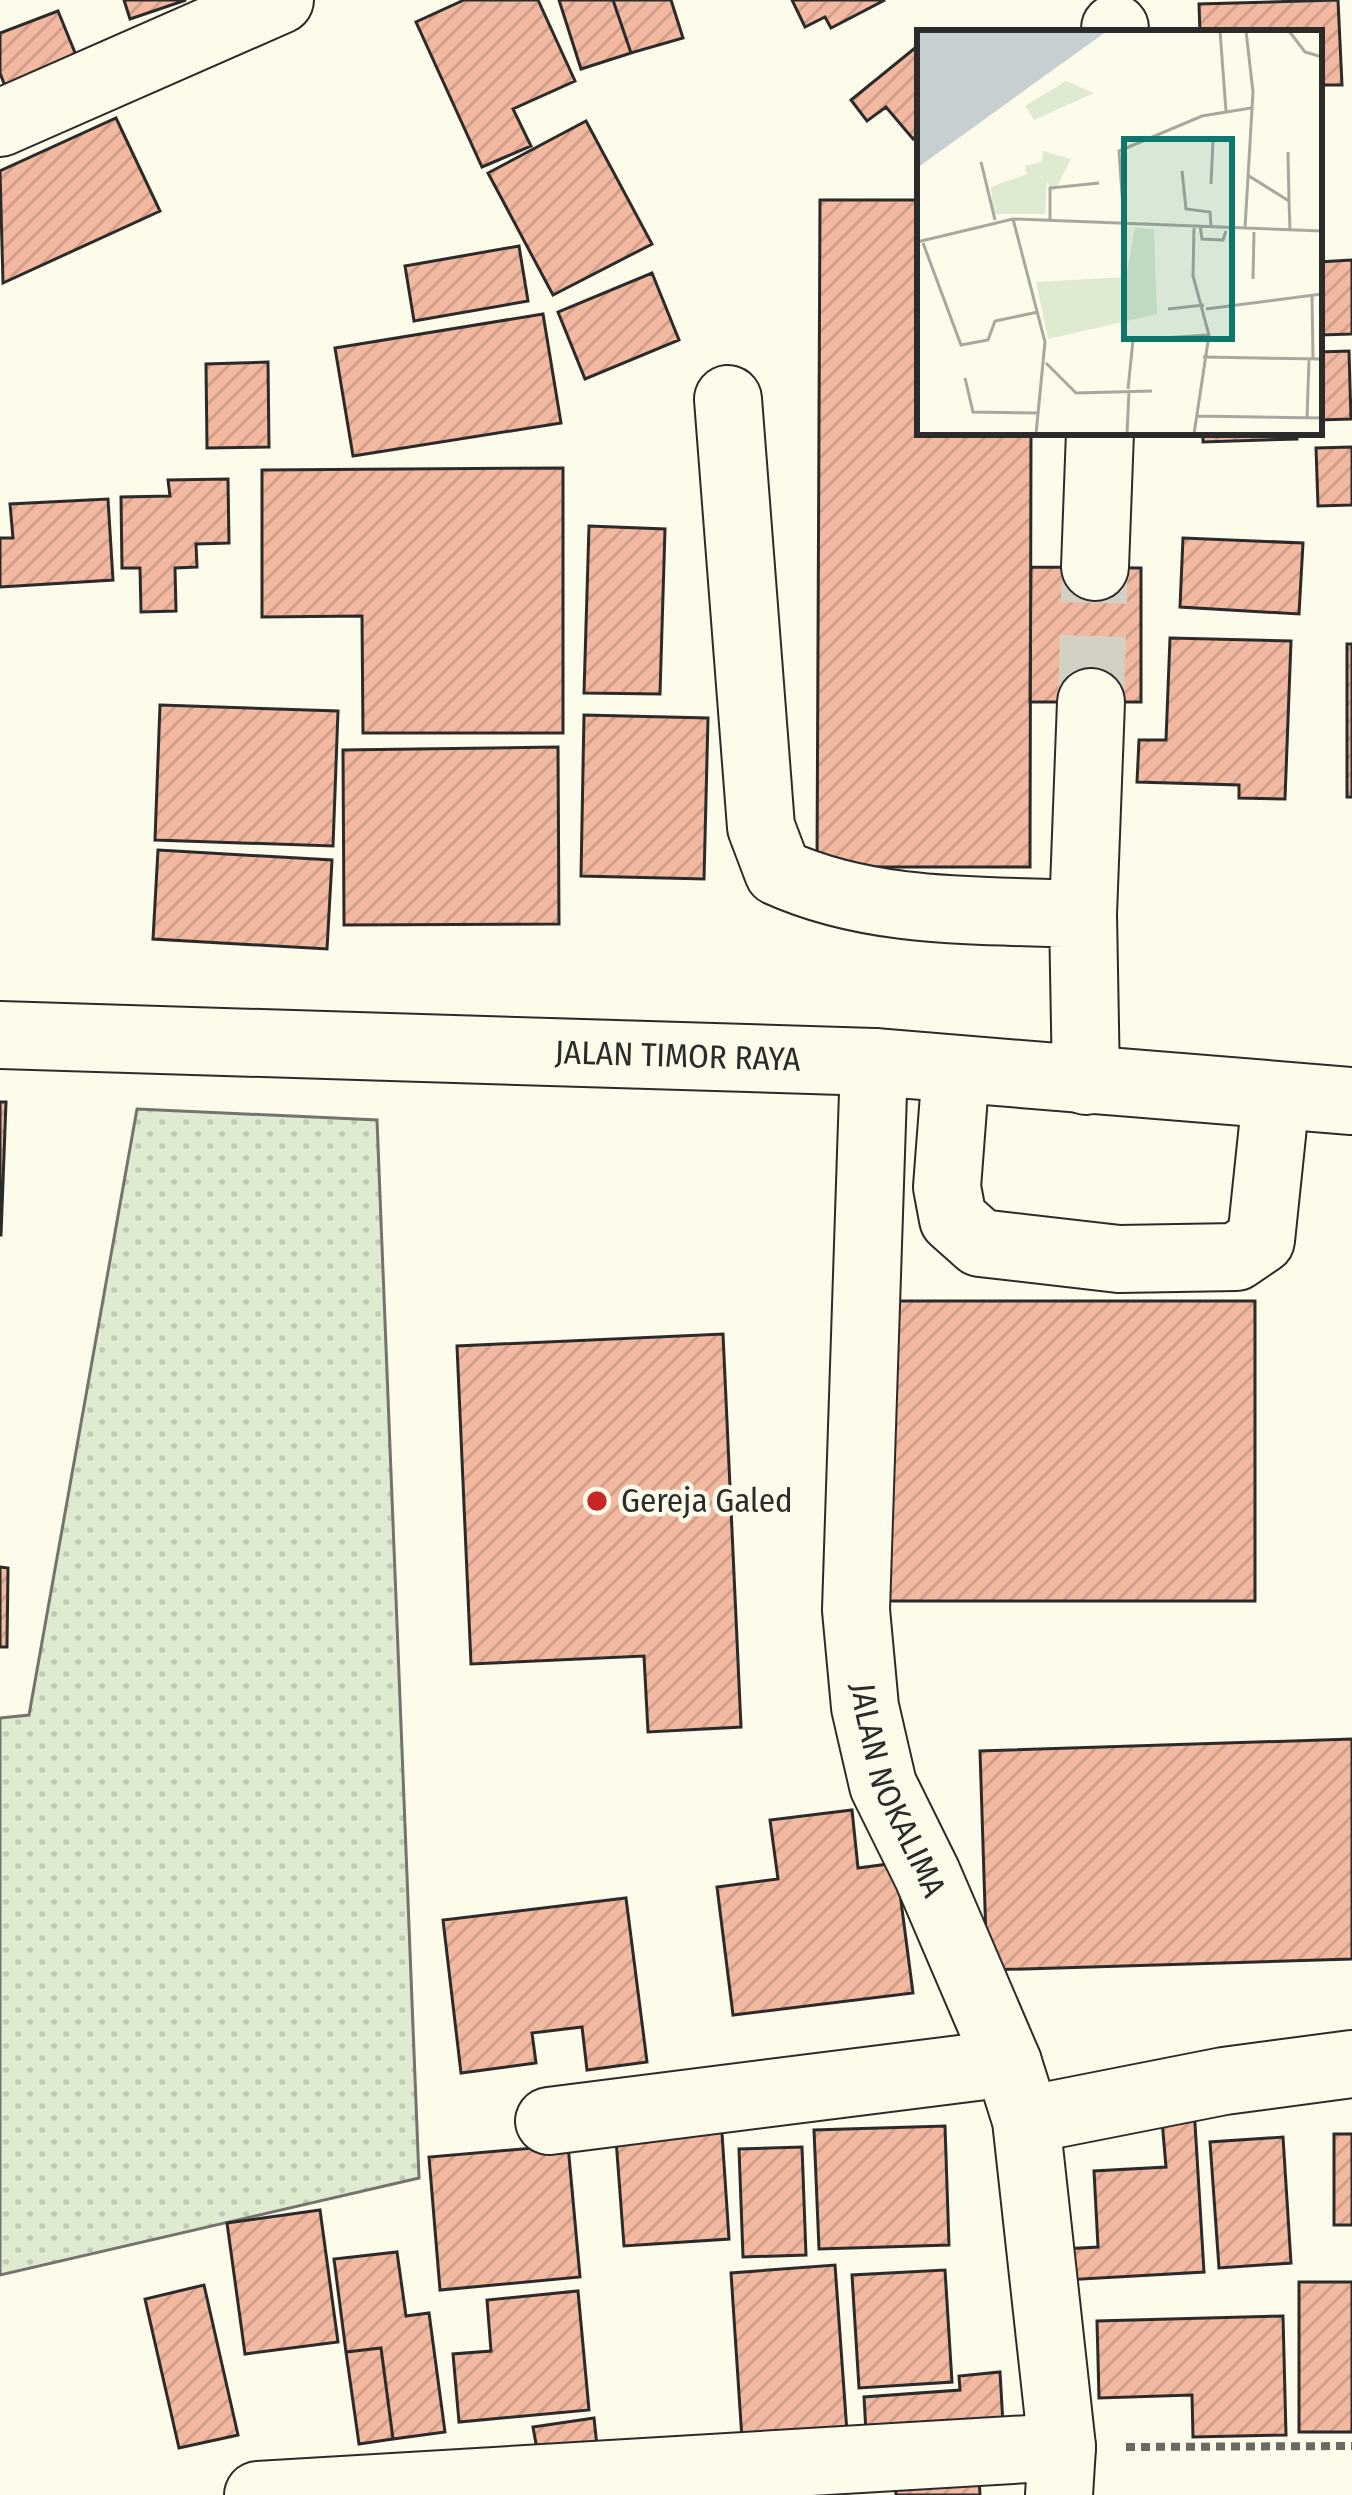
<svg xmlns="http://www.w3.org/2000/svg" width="1352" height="2495" viewBox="0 0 1352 2495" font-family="'Fira Sans Condensed',sans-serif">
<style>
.grass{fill:url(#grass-dots);stroke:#74746e;stroke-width:3}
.building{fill:url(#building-hatch);stroke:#2b2b2b;stroke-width:3}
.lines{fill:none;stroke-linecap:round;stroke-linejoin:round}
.minor-tunnel{stroke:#d3d1c4;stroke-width:66;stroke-dasharray:66 33;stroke-linecap:butt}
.minor-casing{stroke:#2b2b2b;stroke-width:70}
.highway-casing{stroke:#2b2b2b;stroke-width:70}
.path{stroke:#6a6964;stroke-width:8;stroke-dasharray:9 6;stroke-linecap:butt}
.minor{stroke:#fdfbea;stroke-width:66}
.highway{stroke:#fdfbea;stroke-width:66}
.poi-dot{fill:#c62828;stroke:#fdfbea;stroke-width:4.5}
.labels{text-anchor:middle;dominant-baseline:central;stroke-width:9;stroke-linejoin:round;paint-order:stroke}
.street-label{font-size:33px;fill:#2b2b2b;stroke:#fdfbea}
.poi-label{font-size:33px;fill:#2b2b2b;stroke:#fdfbea;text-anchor:start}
.inset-road{fill:none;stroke:#a9a89e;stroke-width:3}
.view{fill:#0f766e;fill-opacity:0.15;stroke:#0f766e;stroke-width:6}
.inset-edge{fill:none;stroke:#2b2b2b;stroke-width:6}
</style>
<defs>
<pattern id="grass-dots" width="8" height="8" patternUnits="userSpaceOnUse" patternTransform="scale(3)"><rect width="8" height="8" fill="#deebd1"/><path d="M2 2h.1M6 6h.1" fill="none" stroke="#bfcab4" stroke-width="1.8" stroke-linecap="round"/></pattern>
<pattern id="building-hatch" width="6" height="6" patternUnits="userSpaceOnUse" patternTransform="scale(3)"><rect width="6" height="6" fill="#f2b8a0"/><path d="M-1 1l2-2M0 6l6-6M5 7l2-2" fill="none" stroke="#d09e8a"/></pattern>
</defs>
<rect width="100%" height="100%" fill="#fdfbea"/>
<path class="grass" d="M137,1109L377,1120L419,2178L0,2275V1718L29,1715Z"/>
<path class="building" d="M124,0H186L130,19Z
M464,0H538L575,81L513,109L531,146L482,167L416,22Z
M559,0H613L631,53L581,69Z
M613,0H671L683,38L631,53Z
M792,0H885L831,28L825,17L805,27Z
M1338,0L1342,85H1319V33H1200L1199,4Z
M58,11L80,65L8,94L0,73V33Z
M920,44V133L913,139L886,107L867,121L851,100Z
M116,118L160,211L3,283L0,171Z
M586,121L652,244L553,295L488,173Z
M820,200H920V432H1031L1030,867H817Z
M519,246L528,301L414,321L405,266Z
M1352,260V334L1321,335L1319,262Z
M652,273L679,340L585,379L558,312Z
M543,314L561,423L353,456L335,348Z
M1349,351L1351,419L1319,420V352Z
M268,362L269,447L207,448L206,364Z
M1203,432H1297V439L1203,442Z
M1352,447V505L1318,506L1316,448Z
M563,468V733H363L362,616L262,617V470Z
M228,479L229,543L196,544L197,567L175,568L176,611L141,612L140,568H122L121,497L170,496L168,480Z
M108,499L113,580L0,587V538H13L10,504Z
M589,526L665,529L660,694L584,693Z
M1183,538L1303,543L1299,614L1180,607Z
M1031,567L1141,568V702H1030Z
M1170,638L1291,641L1285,799L1239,798V785L1137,782L1139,740H1166Z
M1347,644H1352V797H1347Z
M160,705L338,711L333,846L155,840Z
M584,715L708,718L704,879L581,876Z
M558,747L559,924L344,925L343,750Z
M158,850L332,860L327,949L153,939Z
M0,1102H6L1,1235H0Z
M876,1301H1255V1601H876Z
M723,1334L741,1727L648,1732L644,1656L471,1664L457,1346Z
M0,1567L8,1568L7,1647H0Z
M1352,1739V1959L987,1970L980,1751Z
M852,1810L858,1868L896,1863L913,1993L733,2015L717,1887L778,1879L770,1820Z
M626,1898L647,2062L587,2070L582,2027L532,2033L536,2063L461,2073L443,1920Z
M1194,2107L1204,2272L1065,2280L1064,2249L1098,2247L1094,2171L1166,2167L1161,2109Z
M721,2118L729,2239L624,2246L615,2126Z
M945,2126L949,2245L819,2249L814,2130Z
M1334,2134H1352V2225H1334Z
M1283,2137L1291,2263L1219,2268L1210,2142Z
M568,2145L580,2277L440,2290L429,2157Z
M802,2147L806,2255L743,2257L739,2149Z
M320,2210L338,2342L245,2354L227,2223Z
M397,2252L406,2316L429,2313L445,2432L393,2439L381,2348L346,2352L334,2259Z
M835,2265L847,2432L742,2439L731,2273Z
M945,2270L952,2382L859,2388L852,2275Z
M1299,2282H1352V2432H1299Z
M204,2285L238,2435L179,2448L145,2299Z
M578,2291L589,2410L459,2422L453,2354L491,2351L487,2300Z
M1283,2316L1286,2435L1193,2437L1192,2395L1099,2398L1097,2321Z
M381,2348L393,2439L359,2444L346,2352Z
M1000,2372L1003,2424L866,2432L864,2397L960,2390L959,2376Z
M594,2418L597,2446L538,2455L533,2427Z
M978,2457L980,2495H896L894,2461Z"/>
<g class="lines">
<path class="minor-tunnel" d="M1091,702L1095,567"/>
<g class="minor-casing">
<g id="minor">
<path d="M1115,33V28"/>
<path d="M0,123L280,0"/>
<path d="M728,399L761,827L778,872C873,915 980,910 1083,914L1086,1081"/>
<path d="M1095,567L1100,432"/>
<path d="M1083,914L1091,702"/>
<path id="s1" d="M874,1062L856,1610L865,1707L883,1785L927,1874L1008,2063L1026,2120L1062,2447L1059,2495"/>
<path d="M956,1069L947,1187L953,1219L980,1243L1119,1259L1236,1257L1261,1240L1276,1097"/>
<path d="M1026,2120L1224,2081L1352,2064"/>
<path d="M549,2121L1008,2063"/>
<path d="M258,2495L1062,2447"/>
</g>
</g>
<g class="highway-casing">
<g id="highway">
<path id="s2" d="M0,1035L874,1062L1352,1101"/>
</g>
</g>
<path class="path" d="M1126,2447L1352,2446"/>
<use href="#minor" class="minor"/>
<use href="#highway" class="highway"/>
</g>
<circle class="poi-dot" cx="597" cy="1501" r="12"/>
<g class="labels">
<g class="street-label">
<text stroke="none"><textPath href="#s2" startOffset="678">JALAN TIMOR RAYA</textPath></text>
<text stroke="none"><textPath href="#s1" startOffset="735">JALAN NOKALIMA</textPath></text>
</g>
<g class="poi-label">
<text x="621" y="1501">Gereja Galed</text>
</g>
</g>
<g transform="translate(917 30)">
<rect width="405" height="405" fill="#fdfbea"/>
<path d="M149,51L177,63L117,90L108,76ZM126,121L154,129L137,162L130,152L128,184H76L74,157L110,144L108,136L125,132ZM218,198L237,199L240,284L131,309L119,252L209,247Z" fill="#deebd1"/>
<path d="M0,1H190L0,138Z" fill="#c7d0d0"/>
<path class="inset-road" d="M303,1L309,81M372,1L388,22L405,27M371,122L372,171M64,132L78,190M265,141L269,179L293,182L294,196M332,146L372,171L373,200M294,154L296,111M96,189L128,312L119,404M133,190V158L182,153M207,192L202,121L285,86L334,78M283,195L285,209L306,210L309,201M277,198L276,246L292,305L277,404M328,198L336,62L329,1M0,212L96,189L405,201M6,213L44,315L71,310L78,291L121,282M336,249L337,202M395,264L396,329M251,279L287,275M289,279L405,264M286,327L405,329M129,333L159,363L235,361M48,348L56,382L121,383M211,359L216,310L292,305M279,386L405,388M390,388L392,330M210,404L212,361"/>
<path class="view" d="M207,109H315V309H207Z"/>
<rect width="405" height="405" class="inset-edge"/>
</g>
</svg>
